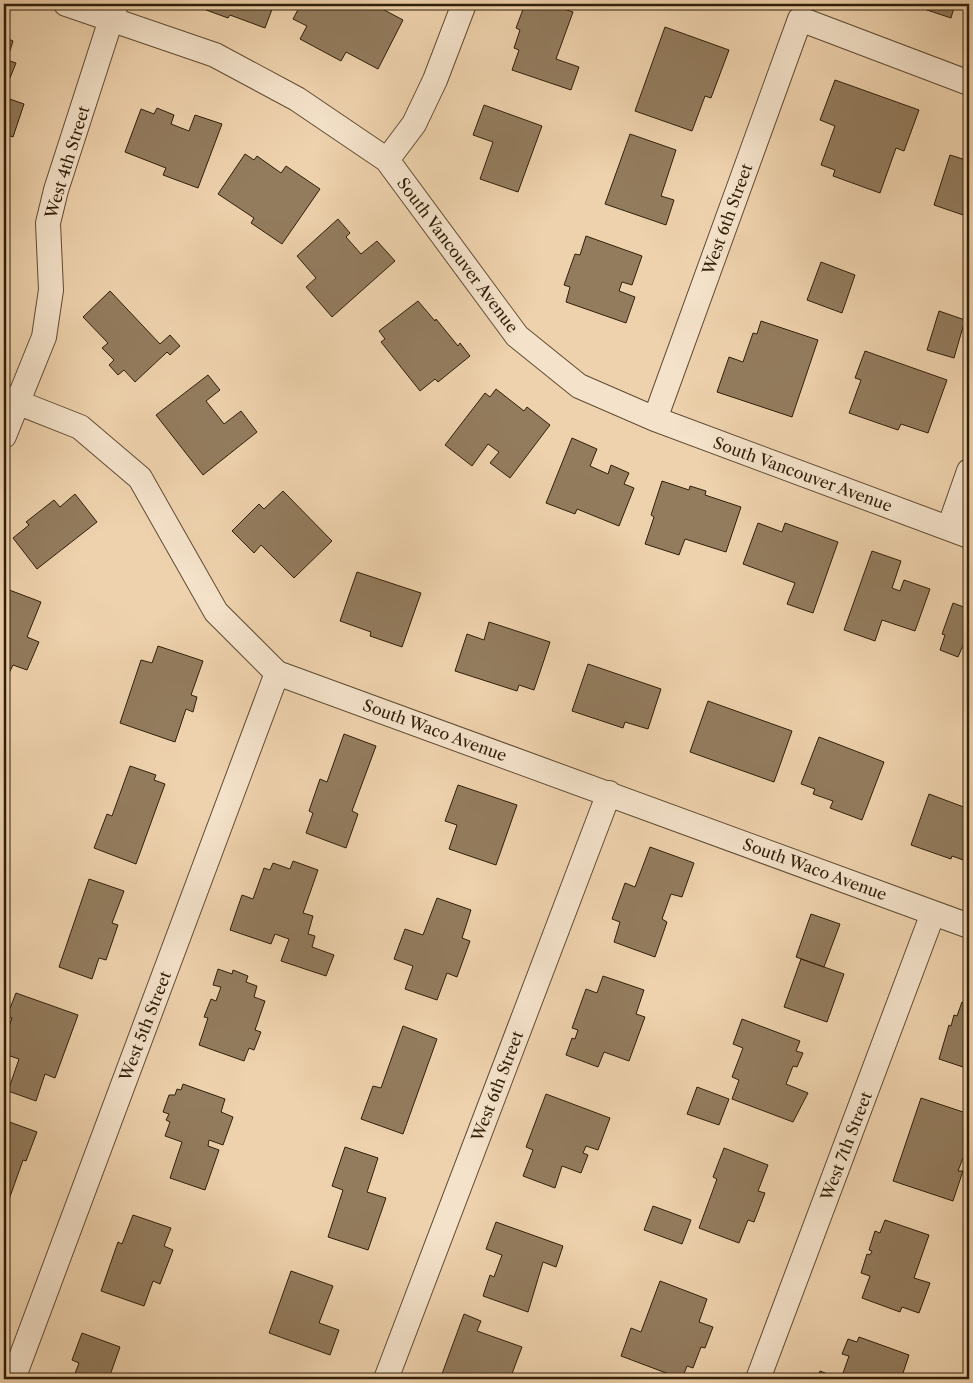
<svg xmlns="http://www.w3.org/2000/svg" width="973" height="1383" viewBox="0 0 973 1383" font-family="'Libre Caslon Text',serif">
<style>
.building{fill:#937c5e;stroke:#301f09}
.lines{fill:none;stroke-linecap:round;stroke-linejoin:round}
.minor-casing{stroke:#604c32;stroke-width:26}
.minor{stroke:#f4e2ca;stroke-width:24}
.labels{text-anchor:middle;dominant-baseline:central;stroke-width:5;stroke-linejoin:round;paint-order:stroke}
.street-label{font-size:16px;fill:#301f09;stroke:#f4e2ca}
</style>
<rect width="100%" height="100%" fill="#eed2ad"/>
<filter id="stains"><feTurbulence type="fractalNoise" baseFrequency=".004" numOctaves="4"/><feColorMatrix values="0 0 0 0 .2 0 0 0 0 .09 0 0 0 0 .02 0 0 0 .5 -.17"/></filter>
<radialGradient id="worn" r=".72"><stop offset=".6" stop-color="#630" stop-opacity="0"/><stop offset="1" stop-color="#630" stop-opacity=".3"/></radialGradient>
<path class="building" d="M199,4H274L265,28L230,15L228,18L198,7Z
M301,4H354L361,7L362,4H373L403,20L378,69L346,52L341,61L300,39L307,26L293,19Z
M525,4H549L573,12L556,59L579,67L571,90L512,70L519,50L514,48L520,30L516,28Z
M919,4H955L951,18L918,7Z
M665,27L729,50L711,98L705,96L692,131L635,111Z
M4,37L13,41L7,60L16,63L10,78L6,77L4,83Z
M835,80L919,110L904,151L896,148L880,193L833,176L835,170L821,165L835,126L820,120Z
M4,97L24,104L13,137L4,134Z
M484,105L542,126L518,192L480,179L493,142L473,135Z
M157,108L174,115L171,124L189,131L195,115L222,124L198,188L163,175L166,168L125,152L141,109L154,114Z
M630,134L676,150L661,196L674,200L666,225L605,204Z
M245,154L254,160L257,156L281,173L286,166L320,189L282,244L251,223L254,218L218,194Z
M950,155L969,161V217L934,205Z
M338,219L350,233L346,237L361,254L377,241L395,261L332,317L306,287L316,278L297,256Z
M586,236L642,256L632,285L622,282L619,291L635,297L626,323L566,302L570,287L564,285L575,254L580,255Z
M821,262L855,275L842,313L807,300Z
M110,291L160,344L170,335L180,346L170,355L167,352L135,382L124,370L118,375L109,365L114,360L102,348L108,343L83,317Z
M418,301L435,321L436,319L458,346L460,343L470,356L438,382L435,379L420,391L381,342L385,339L379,331Z
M939,311L965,320L954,358L927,350Z
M761,321L818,340L792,417L717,392L729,357L743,362L753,333L757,334Z
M865,351L947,380L928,433L901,424L898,430L849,413L861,380L855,378Z
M208,375L220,390L206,401L224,424L241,411L257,432L203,475L156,415Z
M496,389L524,411L527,407L550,425L510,478L490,463L499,452L488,444L472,466L445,445L485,393L490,397Z
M572,438L597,449L590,466L608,474L611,465L629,473L624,484L634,488L619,526L577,509L575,514L546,503Z
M662,481L689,490L690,486L706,491L705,495L741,507L726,552L685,539L679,555L645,544L654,517L651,515Z
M283,491L332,541L294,578L261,545L254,553L232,531L259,504L264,509Z
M75,494L97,522L37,569L13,538L29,525L26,522L54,500L60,507Z
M758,523L782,532L785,523L838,542L813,613L787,604L795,583L743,564Z
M872,551L901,561L892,588L900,591L904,580L930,589L915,631L882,620L875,641L844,630Z
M357,572L421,593L402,647L370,636L371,632L340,621Z
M4,588L41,602L27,637L39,642L27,670L13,665L9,673L4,671Z
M953,603L969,609V645L964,643L958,657L940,650L945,635L942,634Z
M489,622L550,642L534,690L519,685L517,691L455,671L467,634L484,640Z
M158,646L203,661L191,695L197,697L193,712L186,709L175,742L120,723L141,660L152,663Z
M588,664L661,689L648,729L625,722L623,728L572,711Z
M708,701L792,731L774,782L690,752Z
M344,734L376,746L352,811L358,814L346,848L306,833L313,813L309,811L320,779L327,782Z
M819,737L884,762L862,820L830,808L833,801L813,794L815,789L801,784Z
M130,766L156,775L154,780L165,784L136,864L94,848L107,814L112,816Z
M458,785L517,805L496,865L449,849L457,825L445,821Z
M929,794L969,809V862L952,856L951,859L911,845Z
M650,847L694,863L682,897L671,894L662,919L667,922L655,957L614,942L620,922L612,919L625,883L635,887Z
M293,861L318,870L303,913L313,916L308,934L315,936L312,947L334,955L326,976L281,961L289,939L275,934L271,944L230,930L242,895L253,899L264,868L270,870L273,863L290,869Z
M89,879L124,891L112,923L118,925L106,960L99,958L92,979L59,967Z
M437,898L471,910L462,938L470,941L457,977L447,973L437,1000L405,989L413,966L394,959L405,929L423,935Z
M811,914L840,924L824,967L796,957Z
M801,959L844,974L827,1022L784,1007Z
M218,969L232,974L233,970L248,976L246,982L257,986L254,997L265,1001L255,1030L261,1032L254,1050L249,1048L244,1061L199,1045L208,1018L204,1017L211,999L216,1001L221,987L213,985Z
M603,976L644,990L636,1014L645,1017L629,1061L604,1052L598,1067L566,1055L572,1038L575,1039L578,1030L572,1028L586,989L597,993Z
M16,993L78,1015L55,1078L45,1074L36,1101L8,1091L19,1059L4,1054V1041L12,1018L7,1016Z
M969,998V1069L939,1059L949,1025L951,1026L954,1015L957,1016L962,1002L967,1004Z
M742,1019L800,1041L796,1051L803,1053L797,1067L793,1066L786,1084L808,1093L793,1122L732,1099L739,1080L732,1077L743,1048L733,1044Z
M403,1026L437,1039L403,1134L361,1119L373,1086L381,1088Z
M183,1084L225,1099L221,1112L233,1117L223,1145L209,1140L208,1146L219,1150L205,1190L170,1178L182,1142L165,1136L170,1122L166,1120L169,1114L163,1112L169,1095H175L177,1089L181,1090Z
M697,1087L729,1099L719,1125L687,1114Z
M546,1094L610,1118L598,1150L586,1146L583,1153L588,1155L581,1173L562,1166L555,1188L523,1176L533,1150L526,1147Z
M921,1098L969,1114V1160L963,1158L958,1171H963L953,1201L893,1181Z
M4,1120L37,1132L26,1161L23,1160L6,1208L4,1207Z
M345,1147L378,1158L367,1192L386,1198L368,1250L328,1237L343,1190L332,1186Z
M724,1148L768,1165L758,1191L765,1193L754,1222L748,1220L739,1243L699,1228L717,1179L713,1177Z
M653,1206L691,1220L682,1244L644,1230Z
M133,1215L171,1228L164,1246L173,1250L160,1284L153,1281L144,1306L101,1291L118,1242L122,1244Z
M885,1220L929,1235L914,1278L930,1283L919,1313L902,1307L900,1312L862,1298L870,1276L861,1273L867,1254L870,1255L872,1251L869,1250L875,1231L880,1233Z
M496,1222L563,1246L556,1267L543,1262L528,1312L483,1296L490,1275L494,1277L502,1255L486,1249Z
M291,1271L333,1286L319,1323L339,1330L330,1355L269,1333Z
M660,1281L707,1299L699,1322L713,1327L705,1348L701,1347L693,1368L687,1366L682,1379L621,1356L631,1328L641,1332Z
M464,1314L481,1321L477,1331L522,1347L510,1379H445L447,1375L442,1374Z
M82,1333L120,1347L109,1378L111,1379H73L79,1363L72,1360Z
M859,1337L909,1355L901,1379H817L820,1371L841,1379L849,1356L842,1354L848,1339L857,1342Z"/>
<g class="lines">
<g class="minor-casing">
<path id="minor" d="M66,4L215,55L297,99L387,160L517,336L579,386L655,419L969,536
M387,160L414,124L435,80L464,4
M4,397L80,427L140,478L216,612L277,673L969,926
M655,419L800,19L969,83
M4,436L44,337L51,290L48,223L56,190L116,4
M949,528L969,471
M13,1379L277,673
M386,1379L609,793
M758,1379L933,913"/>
</g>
<use href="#minor" class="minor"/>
</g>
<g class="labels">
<g class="street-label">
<text transform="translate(67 162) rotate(-73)">West 4th Street</text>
<text transform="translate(727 219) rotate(-70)">West 6th Street</text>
<text transform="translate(458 255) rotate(53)">South Vancouver Avenue</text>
<text transform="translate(803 474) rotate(20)">South Vancouver Avenue</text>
<text transform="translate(435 730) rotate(20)">South Waco Avenue</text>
<text transform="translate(815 869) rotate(20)">South Waco Avenue</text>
<text transform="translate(145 1026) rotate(-69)">West 5th Street</text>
<text transform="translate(497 1086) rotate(-69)">West 6th Street</text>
<text transform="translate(846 1146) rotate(-69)">West 7th Street</text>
</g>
</g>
<rect width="973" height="1383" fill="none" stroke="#eed2ad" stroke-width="20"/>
<rect x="5" y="5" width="963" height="1373" fill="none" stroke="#301f09" stroke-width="2.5"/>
<rect x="10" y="10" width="953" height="1363" fill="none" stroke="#301f09"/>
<rect width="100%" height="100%" filter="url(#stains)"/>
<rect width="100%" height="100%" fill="url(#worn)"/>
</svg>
